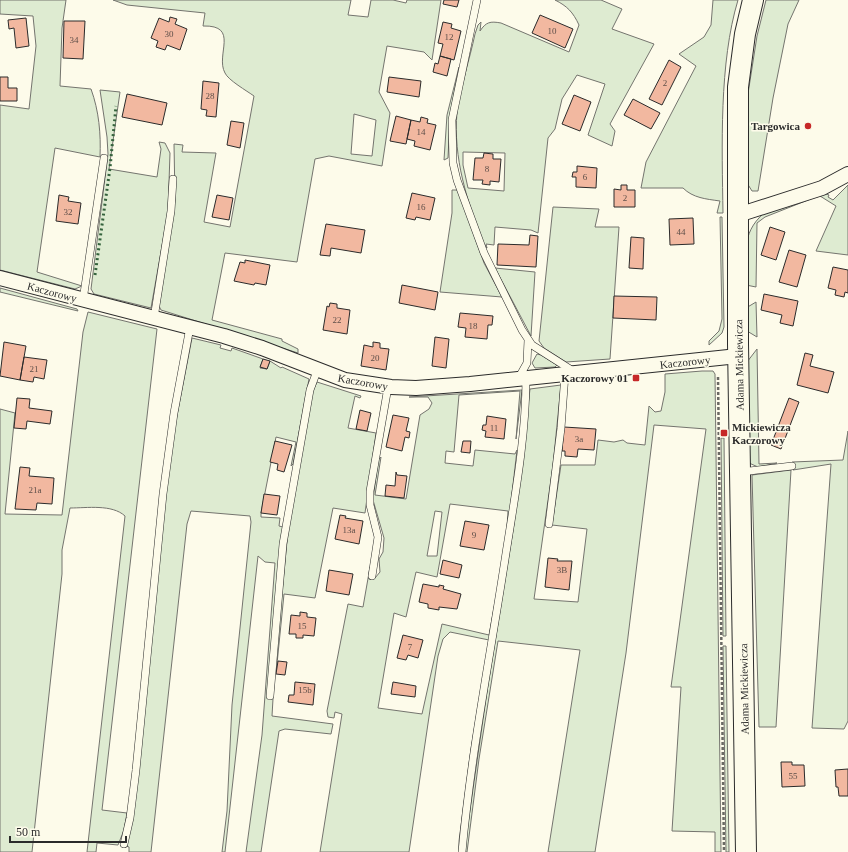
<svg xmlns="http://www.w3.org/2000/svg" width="848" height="852" viewBox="0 0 848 852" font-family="'Times New Roman',serif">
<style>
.green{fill:#deebd1;stroke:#74746e;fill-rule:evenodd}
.building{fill:#f2b8a0;stroke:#2b2b2b}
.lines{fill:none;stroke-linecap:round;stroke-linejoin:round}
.lane-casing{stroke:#2b2b2b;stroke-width:8}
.street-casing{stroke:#2b2b2b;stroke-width:16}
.secondary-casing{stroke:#2b2b2b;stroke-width:22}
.path{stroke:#6a6964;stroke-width:2.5;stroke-dasharray:3 2;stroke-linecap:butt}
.lane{stroke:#fdfbea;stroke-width:7}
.street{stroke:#fdfbea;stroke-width:14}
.secondary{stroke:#fdfbea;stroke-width:20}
.hedge{stroke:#34623c;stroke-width:3;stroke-dasharray:2 3;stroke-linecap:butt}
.poi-dot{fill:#c62828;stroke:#fdfbea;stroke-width:1.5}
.labels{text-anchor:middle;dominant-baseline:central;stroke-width:3;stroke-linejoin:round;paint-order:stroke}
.number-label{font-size:9px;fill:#5d4e48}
.poi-label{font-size:11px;font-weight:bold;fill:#2b2b2b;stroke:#fdfbea;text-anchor:end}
.street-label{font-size:11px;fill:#2b2b2b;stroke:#fdfbea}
</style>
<rect width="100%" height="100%" fill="#fdfbea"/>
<path class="green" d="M0,0H66L62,28L60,86L91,89C99,111 101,134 100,157L55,148L37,272L82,286L75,289L0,270V105L29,109L36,46L33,16L0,14Z
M113,0H351L348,15L368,17L371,0H393L406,3L407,0H441L432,60L424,52L387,46L379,92L390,113L382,166L329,156L315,159L297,262L225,253L212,320L282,339V341L298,349V353L161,310L159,306L175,200L174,144L183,145L182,152L216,153L204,222L230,227L254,96C247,91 228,80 225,73C215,55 240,25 203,26L205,13L127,5ZM354,114L376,120L372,156L351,154Z
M555,0H601L622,9L612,29L654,44L610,124L615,131L612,146L588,135L605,84L577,75L562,99L555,129L548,138L538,233L531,230L495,227L494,245L486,244L487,248L483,243C467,200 453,159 457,112C460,89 470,58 475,34L478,25L481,22L480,31C486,22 490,21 501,23L569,52L579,25C573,12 567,6 555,0ZM463,152L505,153L504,191L468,188L463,165Z
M713,0H738C719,63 722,147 723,213H717L720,201C706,199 693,198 683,188H641L646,162L696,66L679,54L704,37L711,25Z
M766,0H799L788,24L773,98L758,191H752L747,183V100L757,36Z
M459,67L450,115L448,158L444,160L447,115Z
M100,90L120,92L109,169L157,177L161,149L159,142L165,143L170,153L168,212L151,308L94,294L91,289L108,154L107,137Z
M848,185V255L816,251L836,206L820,196L813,198L765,217L757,223L756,287L746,285C746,257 740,234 764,213L824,193L829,195L828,197L833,200Z
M452,190H458L484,263L502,297L440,292L452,213Z
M553,207L599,209L595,227H619L610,359L566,362L544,348L539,341Z
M720,217H722L724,327L722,333L709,345V341L719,331L722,319Z
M495,268L535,272L531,336Z
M0,288L77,309L78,311L0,292Z
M756,302L757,337L747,331L746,308Z
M88,312L157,329L102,810L127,813L124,830L118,845L97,843L96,852H87L125,516C112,504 87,508 70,508L62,550V574L32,852H0V409L15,413L5,514L62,515L83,332Z
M192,338L221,345L220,348L231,351L232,348L263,359L260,368L267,369L270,361L281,368L282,367L309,379L293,464L291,466L296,442L276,437L261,513V517L280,518L279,526L283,527L272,716L333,724L331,734L285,729L279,731L261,852H246L262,735L275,563L265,562L258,556L225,852H222L227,811L232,705L251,522L250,516L191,511L187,524L151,852H129V847L126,846L166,488L173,436Z
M757,349L759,464L777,463L758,467L749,463L747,362Z
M537,354L541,355L557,365L555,367L535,368L532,363Z
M702,371H713L715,374L721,852H715V832L672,831L681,687H671L706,429L654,425L626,653L595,852H548L580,650L498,641L479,759L467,852H464L488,685L514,524L530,389L561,385L553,465L534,599L578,602L587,529L552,525L561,465H595L598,440L614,442L623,440L627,443L645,445L649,406L655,412L661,411L665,392V374Z
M317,382L361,396L360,398L355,396L348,428L376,433L365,513L333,508L315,598L284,594L276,674H274L288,531L311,395Z
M522,390L516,439L520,391L459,395L454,452L446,451L445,463L473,466L475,450L515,454L517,450L508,528L507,527L508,511L450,504L437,577L416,572L406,617L394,613L378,708L422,714L442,624L489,635L495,603L468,780L459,852V841L471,749L489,640L450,632L443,639L438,656L409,852H320L342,714L335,712L334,718L328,717L327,711L348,604L363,607L370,567L371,577L375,578L380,572L379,559L383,552L384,538L373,500L378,460L381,457L375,495L406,499L420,415L429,409L432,403L428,397H409ZM435,511L442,512L437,556H427Z
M848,431V721L844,729L812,728L831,464L793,470L792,462L843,460Z
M721,438H724L726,636H723Z
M791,470L776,727H759L752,475Z
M723,646H726L729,852H726Z"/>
<path class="building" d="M444,0H459L457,7L443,4Z
M540,15L573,29L565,48L532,33Z
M170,17L177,19L175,24L187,29L180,50L167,45L165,50L156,47L158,41L151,38L159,18L169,22Z
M26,18L29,46L16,48L14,28L9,29L8,20Z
M64,21H85L83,59L63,58Z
M443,22L452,24L451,28L461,31L454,60L440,56L443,44L438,43Z
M440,56L451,59L447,76L433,72L435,63L438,64Z
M669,60L681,67L662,105L649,99Z
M0,77H8V88H17V101H0Z
M389,77L421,81L419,97L387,92Z
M203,81L219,83L216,117L206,116L207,110L201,109Z
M127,94L167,103L162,125L122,117Z
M574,95L591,102L580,131L562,124Z
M633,99L660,113L651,129L624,115Z
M396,116L411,120L406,144L390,141Z
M421,117L428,119L427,123L436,125L430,150L414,146L415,141L407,139L411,120L420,122Z
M231,121L244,123L240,148L227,145Z
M484,153L493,154V159H501L499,182L490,181V185L482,184L483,180H473L475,158H483Z
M577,166L597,168L596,188L576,187V177H572L573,172H577Z
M621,185H627V190H635V207H614V189L621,190Z
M412,193L435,198L430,220L416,217L415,220L406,218Z
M59,195L69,197L68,201L81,203L78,224L56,221Z
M217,195L233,198L229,220L212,217Z
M693,218L694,244L670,245L669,219Z
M326,224L365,230L361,253L331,248L330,256L320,255Z
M770,227L785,232L776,260L761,255Z
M530,235L538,236L536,267L497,265L498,244L529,245Z
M631,237L644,238L643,269L629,268Z
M789,250L806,255L797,287L779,282Z
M245,260L270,265L266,285L255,283L254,285L234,281L240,262L245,263Z
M833,267L848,270V293L845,292L844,297L835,295L836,290L828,288Z
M402,285L438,292L435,310L399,303Z
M764,294L798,301L793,326L780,323L782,315L761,310Z
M614,296L657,297L656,320L613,318Z
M330,303L337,304V308L350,310L347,334L323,330L327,306L329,307Z
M460,313L493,316L492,325H488L487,339L465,337L466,328L458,327Z
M435,337L449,339L446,368L432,366Z
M4,342L26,346L20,380L0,376Z
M373,342L380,343V348L389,349L386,370L361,366L364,345L373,347Z
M805,353L813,355L810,366L834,372L828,393L797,385Z
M24,357L47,360L44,379L34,377L33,382L20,380Z
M263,359L270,361L267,369L260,367Z
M17,398L30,399L29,408L52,411L50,424L27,421L26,429L14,428Z
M789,398L799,402L781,449L771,445Z
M360,410L371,413L367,431L356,429Z
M393,415L409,418L406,431L410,432L409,438L405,437L402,451L386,447Z
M487,416L506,419L504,439L485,437L486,431L482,430L483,425H486Z
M564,427L596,429L594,450L578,449L577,457L565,456V451H562Z
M275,441L292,445L284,472L277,470L278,464L270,462Z
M463,441H471L470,453L461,452Z
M20,467L30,468L29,476L54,478L52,504L37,503L36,510L15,509Z
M396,472L397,475L407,476L404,498L385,496L386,485L395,486Z
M264,494L280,496L277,515L261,513Z
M340,515L346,516L345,518L363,521L359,544L335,539Z
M465,521L489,525L484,550L460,546Z
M548,558L558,559L557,561H572L569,590L545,587Z
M443,560L462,565L459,578L440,574Z
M329,570L353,574L349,595L326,591Z
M423,584L439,587V585L444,586L443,589L461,594L457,609L439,607V610L428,608V604L419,602Z
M300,612L307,613V617L316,618L314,636L303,635V638H296V634H289L291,615L300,616Z
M403,635L423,640L418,658L408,655L406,660L397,658Z
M278,661L287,662L285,675L276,674Z
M295,682L315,684L313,705L288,702L289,695H294Z
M393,682L416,686L415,697L391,694Z
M781,762H792V765H804L805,786L782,787Z
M848,769V796H839L838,787H836L835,770Z"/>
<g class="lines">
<g class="lane-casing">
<path id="lane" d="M477,0L452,120L453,163L457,180L484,253L522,330L532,345L573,371
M83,300L104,158
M154,318L171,211L173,179
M518,379L527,363L528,340
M741,472L792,466
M549,524L561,428L565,374
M372,576L378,537L370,505V491L388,387
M270,696L283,544L310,390L317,371
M124,844L130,818L136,770L163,494L174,413L190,327
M462,852C471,752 491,652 506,553C515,496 526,436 526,378"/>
</g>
<g class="street-casing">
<path id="street" d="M738,215L822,188L848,174
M0,278L224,336L262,348L345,380L391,387L416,388L470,384L738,356"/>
</g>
<g class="secondary-casing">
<path id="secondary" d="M746,852L738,344V87L745,34L753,0"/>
</g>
<path class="path" d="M718,377L724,852"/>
<use href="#lane" class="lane"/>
<use href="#street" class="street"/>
<use href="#secondary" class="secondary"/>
<path class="hedge" d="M95,275L110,168L116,106"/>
</g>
<g class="poi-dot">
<circle cx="808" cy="126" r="4"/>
<rect x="632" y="374" width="8" height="8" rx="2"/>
<rect x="720" y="429" width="8" height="8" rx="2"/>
</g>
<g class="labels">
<g class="number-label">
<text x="552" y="31">10</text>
<text x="169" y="34">30</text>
<text x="449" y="37">12</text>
<text x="74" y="40">34</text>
<text x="665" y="83">2</text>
<text x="210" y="96">28</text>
<text x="421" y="132">14</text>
<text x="487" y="169">8</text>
<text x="585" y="177">6</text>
<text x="625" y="198">2</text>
<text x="421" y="207">16</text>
<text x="68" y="212">32</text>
<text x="681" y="232">44</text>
<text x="337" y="320">22</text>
<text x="473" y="326">18</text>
<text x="375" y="358">20</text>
<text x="34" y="369">21</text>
<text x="494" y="428">11</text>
<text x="579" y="439">3a</text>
<text x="35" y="490">21a</text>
<text x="349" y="530">13a</text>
<text x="474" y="535">9</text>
<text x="562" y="570">3B</text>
<text x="302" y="626">15</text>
<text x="410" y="647">7</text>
<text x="305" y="690">15b</text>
<text x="793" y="776">55</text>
</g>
<g class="poi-label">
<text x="800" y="126">Targowica</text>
<text x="628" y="378">Kaczorowy 01</text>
<text x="732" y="427" text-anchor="start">Mickiewicza<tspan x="732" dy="13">Kaczorowy</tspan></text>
</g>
<g class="street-label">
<text transform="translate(52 292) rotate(15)">Kaczorowy</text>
<text transform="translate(685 362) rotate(-6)">Kaczorowy</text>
<text transform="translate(739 365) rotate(-91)">Adama Mickiewicza</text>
<text transform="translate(363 382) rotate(10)">Kaczorowy</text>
<text transform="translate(744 689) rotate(-91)">Adama Mickiewicza</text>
</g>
</g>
<path d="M10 836v6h116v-6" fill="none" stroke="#2b2b2b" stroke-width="2"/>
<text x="16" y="836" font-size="12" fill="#2b2b2b" stroke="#fdfbea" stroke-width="3" paint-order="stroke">50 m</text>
</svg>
